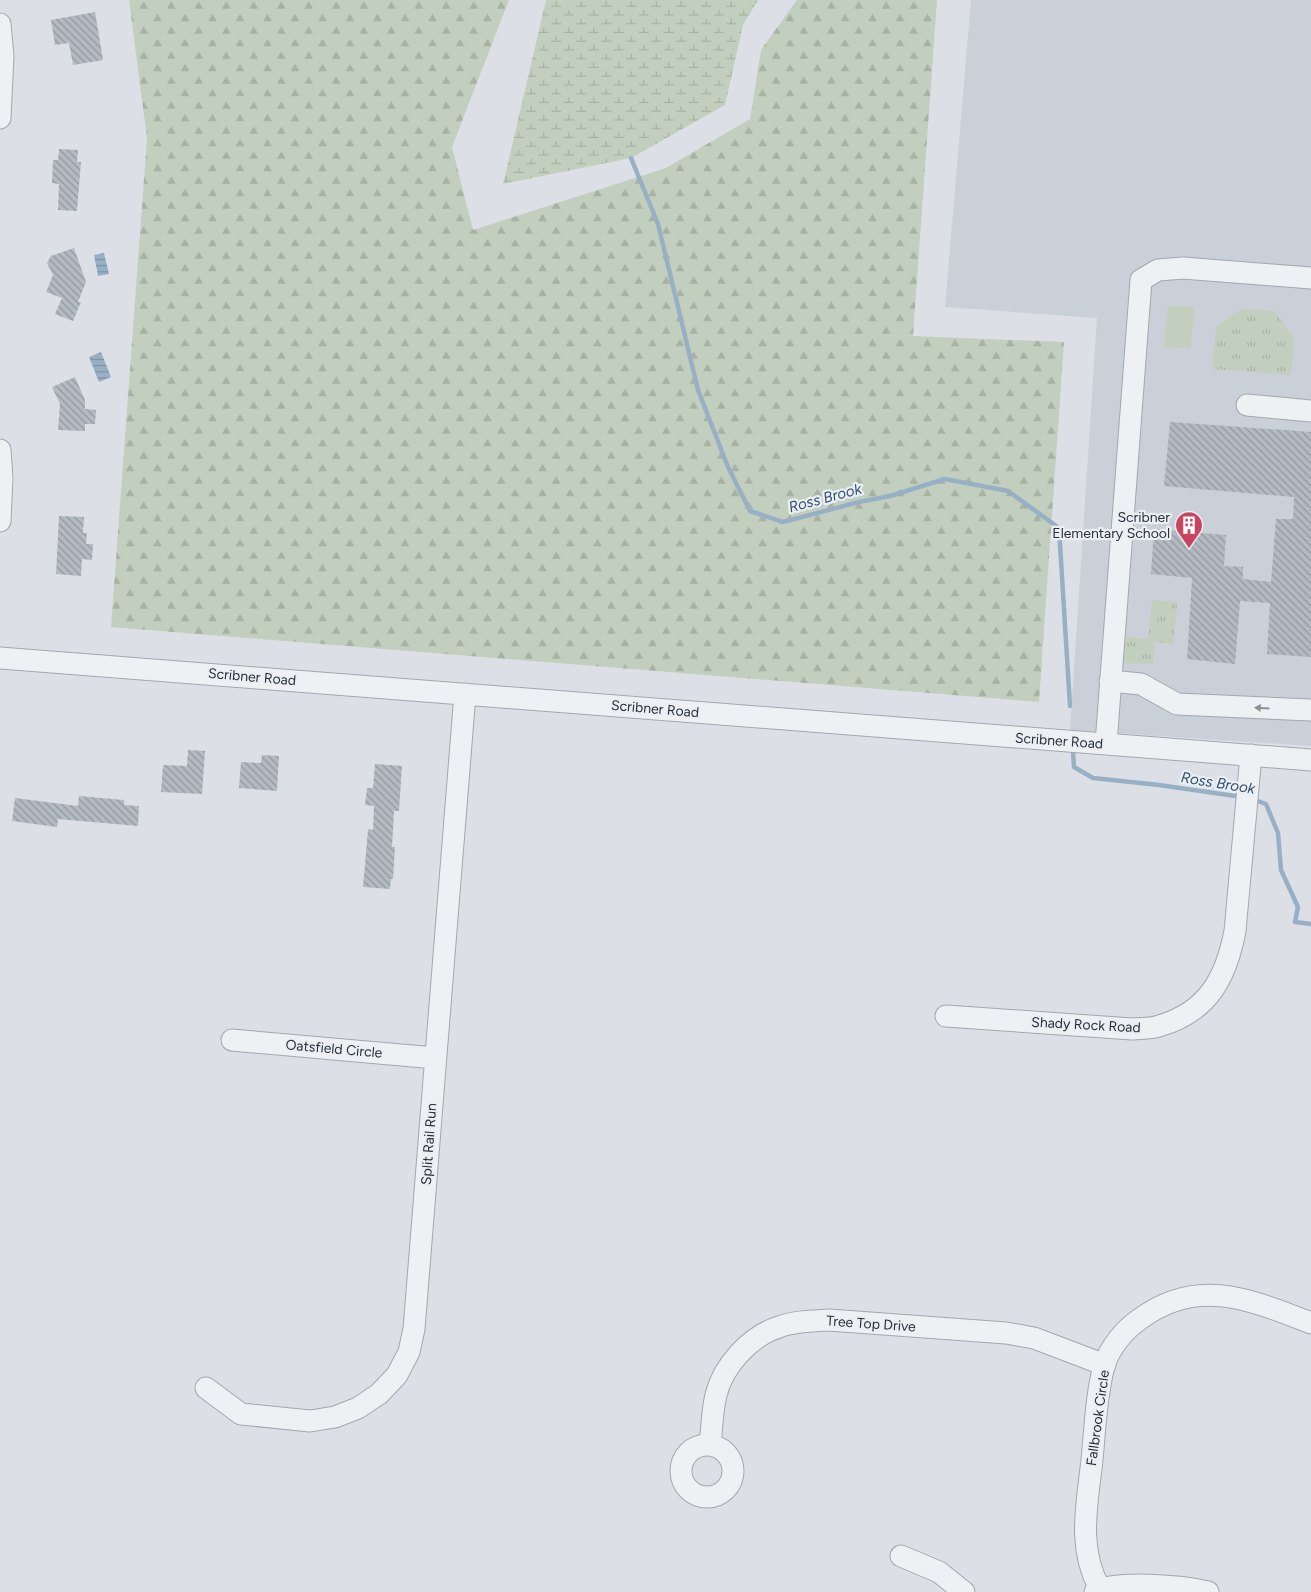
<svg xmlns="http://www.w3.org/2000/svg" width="1311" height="1592" viewBox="0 0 1311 1592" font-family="Figtree,sans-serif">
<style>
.built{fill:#cad0d7}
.forest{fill:url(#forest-firs)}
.wetland{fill:url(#wetland-marsh)}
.park{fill:url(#park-tufts)}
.pitch{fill:#c3cfbe}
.water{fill:url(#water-rules)}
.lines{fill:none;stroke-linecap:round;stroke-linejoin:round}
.stream{stroke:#98b0c5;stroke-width:4.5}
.building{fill:url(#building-back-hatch)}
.minor-casing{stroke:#a2a7af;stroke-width:23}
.minor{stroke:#eef1f4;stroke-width:21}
.oneway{fill:#8a9098}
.labels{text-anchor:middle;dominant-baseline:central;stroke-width:4.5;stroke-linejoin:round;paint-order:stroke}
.poi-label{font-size:14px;fill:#272f3b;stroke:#ebeff3;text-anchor:end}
.street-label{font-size:14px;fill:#272f3b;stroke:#ebeff3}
.water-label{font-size:15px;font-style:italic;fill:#33506d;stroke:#ebeff3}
</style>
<defs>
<pattern id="forest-firs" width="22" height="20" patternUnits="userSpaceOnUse" patternTransform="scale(1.25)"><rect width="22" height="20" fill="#c3cfbe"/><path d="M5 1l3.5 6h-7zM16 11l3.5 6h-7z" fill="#a8b2a4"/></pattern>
<pattern id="wetland-marsh" width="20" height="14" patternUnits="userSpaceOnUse" patternTransform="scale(1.25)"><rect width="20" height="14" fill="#c3cfbe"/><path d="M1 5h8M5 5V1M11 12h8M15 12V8" fill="none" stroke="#a8b2a4"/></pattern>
<pattern id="park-tufts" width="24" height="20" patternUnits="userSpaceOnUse" patternTransform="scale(1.25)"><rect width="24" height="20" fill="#c3cfbe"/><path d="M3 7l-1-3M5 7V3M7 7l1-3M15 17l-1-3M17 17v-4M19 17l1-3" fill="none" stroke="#a8b2a4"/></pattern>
<pattern id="water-rules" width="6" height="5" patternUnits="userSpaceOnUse" patternTransform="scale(1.25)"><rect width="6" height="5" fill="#98b0c5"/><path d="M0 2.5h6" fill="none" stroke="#7c90a1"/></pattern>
<pattern id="building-back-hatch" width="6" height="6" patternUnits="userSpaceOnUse" patternTransform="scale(1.25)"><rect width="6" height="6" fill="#b4bac2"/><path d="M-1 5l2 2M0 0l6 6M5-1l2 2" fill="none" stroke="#92989f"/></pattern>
</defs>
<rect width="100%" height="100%" fill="#dce0e6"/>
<path class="built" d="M971,0H1311V746L1070,730L1097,318L945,307Z"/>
<path class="forest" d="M129,0H509L452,147L473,230L666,168L750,119L761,50L797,0H937L913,336L1064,342L1039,702L111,627L147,138Z"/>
<path class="wetland" d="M546,0H758L743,25L725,105L631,158L503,184Z"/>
<path class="park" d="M1241,309L1274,311L1294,337L1291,375L1212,369L1216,327Z
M1152,600L1177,602L1173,644L1155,642L1153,664L1123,663L1126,637L1148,639Z"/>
<path class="pitch" d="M1168,306L1195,307L1190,349L1164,347Z"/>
<path class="water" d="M104,253L109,274L98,276L94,255Z
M101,352L111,377L99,382L89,357Z"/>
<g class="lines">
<path class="stream" d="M631,158L658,224L698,390L728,467L750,511L783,522L859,502L890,496L945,479L1008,491L1059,528L1070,706
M1073,751L1074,767L1093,778L1159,785L1242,797
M1252,799L1266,804L1278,833L1281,870L1298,907L1295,922L1311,924"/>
</g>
<path class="building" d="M95,12L103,60L73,65L69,43L55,45L51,20Z
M59,149L78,150L77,162H81L77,211L58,210L59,184L52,183L53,160H58Z
M74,248L86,282L78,302H81L73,321L55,314L62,298L46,292L53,275L47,263L51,256Z
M75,377L85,400V409L96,410L95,424H85V431L58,430L60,404L52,387Z
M1170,422L1311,432V657L1267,654L1270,603L1240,601L1235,664L1187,659L1192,578L1151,574L1154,529L1226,535L1224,566L1243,567V579L1271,582L1276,519H1293L1294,497L1164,486Z
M59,516L84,517L83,533H87L86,544H93L92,560L82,559L81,576L56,574Z
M188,750L205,751L202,794L161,792L163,765L187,766Z
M262,755L279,756L277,791L239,788L241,762L261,763Z
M375,764L402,766L399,811H394L392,847H395L393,879H391L390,889L363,887L368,829L373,830L374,806L365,805L367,788H373Z
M79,796L124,800V805L139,806L138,826L58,819L57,827L12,821L15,798L78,806Z"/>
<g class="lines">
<g class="minor-casing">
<path id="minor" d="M0,24L3,56L0,118
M1247,405L1311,411
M0,450L2,478L0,521
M0,658L1311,760
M1110,681L1141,684L1177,704L1311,710
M1106,744L1141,280L1158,270L1183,268L1311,278
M946,1016L1132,1029C1141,1028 1151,1029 1159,1026C1208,1012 1226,978 1235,931L1251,755
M232,1040L435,1058
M206,1388L241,1414L310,1421L335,1417L358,1408L379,1394L397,1375L409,1352L414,1329L465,694
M681 1471a26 26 0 1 1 52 0a26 26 0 1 1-52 0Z
M710,1445C712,1428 712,1411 716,1395C723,1366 750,1336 779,1327C795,1321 812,1321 829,1320L1006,1333L1034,1338L1105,1365
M901,1556L939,1572L964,1592
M1100,1589C1077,1548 1087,1505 1092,1460C1095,1429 1096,1396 1104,1366C1110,1347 1124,1330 1140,1319C1198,1276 1251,1300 1311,1323
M1095,1592C1116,1580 1183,1586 1208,1592"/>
</g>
<use href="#minor" class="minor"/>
</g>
<defs><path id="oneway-solid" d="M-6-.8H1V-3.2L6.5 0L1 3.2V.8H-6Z" transform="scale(1.25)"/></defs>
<use class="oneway" href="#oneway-solid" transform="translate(1262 708) rotate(-177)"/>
<defs>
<g id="building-pin" transform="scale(1.4375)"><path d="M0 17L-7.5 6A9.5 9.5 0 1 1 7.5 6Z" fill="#c7455f" stroke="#ebeff3"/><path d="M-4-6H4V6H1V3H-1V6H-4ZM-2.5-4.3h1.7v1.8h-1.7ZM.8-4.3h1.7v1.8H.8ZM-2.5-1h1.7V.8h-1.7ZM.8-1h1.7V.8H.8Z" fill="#fff"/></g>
</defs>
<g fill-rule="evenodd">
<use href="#building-pin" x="1189" y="525"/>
</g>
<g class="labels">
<g class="poi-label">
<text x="1170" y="517">Scribner<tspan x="1170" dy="16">Elementary School</tspan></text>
</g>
<g class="street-label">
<text transform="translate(252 677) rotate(5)">Scribner Road</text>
<text transform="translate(655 709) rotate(5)">Scribner Road</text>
<text transform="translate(1059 741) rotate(4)">Scribner Road</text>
<text transform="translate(1086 1025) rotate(3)">Shady Rock Road</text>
<text transform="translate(334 1049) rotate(5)">Oatsfield Circle</text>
<text transform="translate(429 1144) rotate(-86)">Split Rail Run</text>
<text transform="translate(871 1324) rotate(4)">Tree Top Drive</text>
<text transform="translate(1098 1418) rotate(-82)">Fallbrook Circle</text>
</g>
<g class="water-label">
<text transform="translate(825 498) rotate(-15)">Ross Brook</text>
<text transform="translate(1218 783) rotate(9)">Ross Brook</text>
</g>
</g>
</svg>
